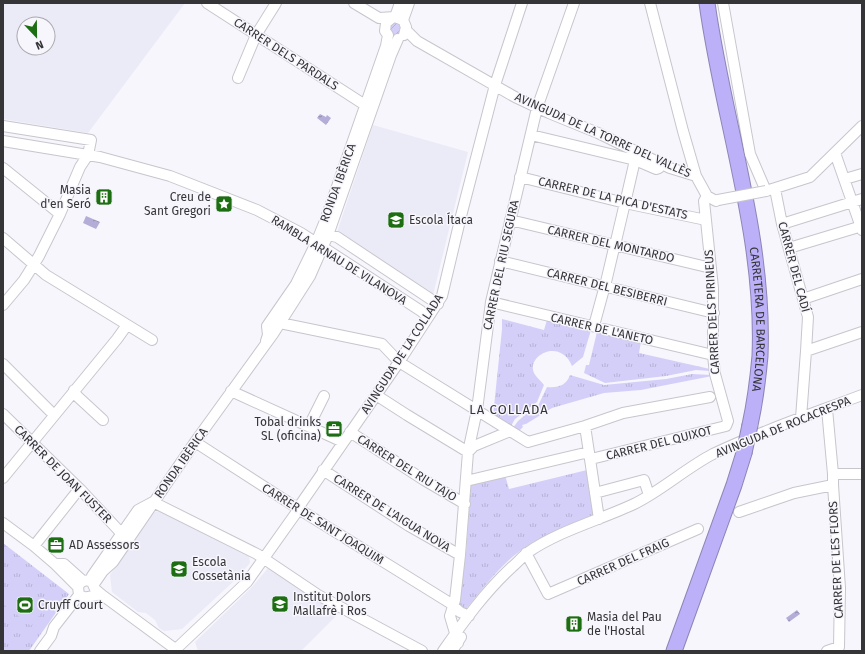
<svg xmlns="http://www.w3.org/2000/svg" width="865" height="654" viewBox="0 0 865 654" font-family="'Fira Sans',sans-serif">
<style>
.built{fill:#ebeaf7;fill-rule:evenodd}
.grass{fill:url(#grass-tufts)}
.garden{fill:url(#garden-furrows)}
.pitch{fill:#d4cff8}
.water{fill:url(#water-ripples)}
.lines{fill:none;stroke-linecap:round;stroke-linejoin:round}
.minor-casing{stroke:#c7c6cc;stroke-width:12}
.highway-casing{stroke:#8d85b5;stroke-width:17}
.minor{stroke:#fff;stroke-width:10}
.highway{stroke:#bcb0f9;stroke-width:15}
.minor-bridge-casing{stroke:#c7c6cc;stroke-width:12;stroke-linecap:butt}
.highway-bridge-casing{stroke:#8d85b5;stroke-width:17;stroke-linecap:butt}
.minor-bridge{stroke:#fff;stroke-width:10}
.highway-bridge{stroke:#bcb0f9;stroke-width:15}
.labels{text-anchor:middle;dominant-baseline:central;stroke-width:3;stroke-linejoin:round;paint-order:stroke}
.street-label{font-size:12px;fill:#353537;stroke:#f7f6fd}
.poi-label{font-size:12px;fill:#353537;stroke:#f7f6fd;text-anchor:start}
.neighbourhood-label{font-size:13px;letter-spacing:1px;fill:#353537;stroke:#f7f6fd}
</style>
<defs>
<pattern id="grass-tufts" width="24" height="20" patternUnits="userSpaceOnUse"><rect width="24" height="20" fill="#d4cff8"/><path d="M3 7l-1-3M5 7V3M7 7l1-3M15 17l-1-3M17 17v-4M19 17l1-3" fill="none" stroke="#b7b2d5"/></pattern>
<pattern id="garden-furrows" width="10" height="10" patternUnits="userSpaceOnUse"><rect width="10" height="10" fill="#d4cff8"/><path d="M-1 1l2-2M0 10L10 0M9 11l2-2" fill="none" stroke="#b7b2d5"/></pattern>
<pattern id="water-ripples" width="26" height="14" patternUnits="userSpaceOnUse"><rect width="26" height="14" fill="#b3add8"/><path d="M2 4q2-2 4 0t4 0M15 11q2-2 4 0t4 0" fill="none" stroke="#928eb0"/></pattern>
</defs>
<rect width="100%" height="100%" fill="#f7f6fd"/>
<path class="built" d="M3,3H185L88,133L3,119ZM24,24H48V48H24Z
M373,125L468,152L433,295L337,232Z
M159,511L249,555L250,563L235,580L182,629L164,631L159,628L155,620L146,613L138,612L112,592L110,575L151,516L154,512Z
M268,568L340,612L301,651H198L195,642L252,587Z"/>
<path class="grass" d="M502,319L544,330L547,320L591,330L583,357L572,366C560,337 526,356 534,373C536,377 541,381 544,385L537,402L515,419L511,426L493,416L502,329Z
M597,332L641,342L639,353L710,369V371L696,370L666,376L605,383L584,373L586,365H589Z
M692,374L712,375V376L641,390L604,393L552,408L526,424L522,425L523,427L519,431L513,428L518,421L535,407L537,408L547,387C557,388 566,386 570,375L604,385L666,379Z
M587,470L596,514C566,526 533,538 509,560C493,575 480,592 466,609L459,605L466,553L471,483L505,475L509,489Z
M3,543L69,594L29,651H3Z"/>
<path class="garden" d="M392,21L401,23L403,32C398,36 395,37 390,33L389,25Z"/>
<path class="pitch" d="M17,583L46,607L31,626L3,604V599Z"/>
<path class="water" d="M320,114L326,117L327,115L331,118L326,125L317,118Z
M86,216L100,222L96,229L83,223Z
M797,610L800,614L789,622L786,618Z"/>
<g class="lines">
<g class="minor-casing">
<path id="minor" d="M207,3L365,105
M354,3L379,18L395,17L403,20L406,27L404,35
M650,3L683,131L696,176
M723,3L750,154L766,191L810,177L862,126
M395,17L400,3
M403,20L409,3
M406,30L417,41L515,97L549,113L598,133L670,168L696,176L707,196L716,201L718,200
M238,78L256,35L276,3
M3,126L91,140L88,155L80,167L60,214L39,256L24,280L3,305
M531,135L635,160L656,169L659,168L650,163
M3,141L100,157L170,176L257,210L301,233L421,311L428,317
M835,153L862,230
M3,168L60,214
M520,177L625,203L706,220
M845,179L862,174
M775,189L782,224L808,317L806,351L801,418
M626,199L635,160
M510,220L711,268
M782,224L862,199
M328,235L337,237L438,304
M3,238L46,275L152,340
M616,241L624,207
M789,248L862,226
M500,261L714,313
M606,282L614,248
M803,299L862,279
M491,302L713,355
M595,322L604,289
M280,323L382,344L399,362L528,442L585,426L623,413L710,397
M266,341L268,335L267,326L296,284L316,243L325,221L386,46L388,35L385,31L386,23L392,18
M806,351L862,332
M3,364L50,411
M74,390L77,396L103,420
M231,391L343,442
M376,395L407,415L468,452L474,446L510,431
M3,414L81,490L122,534
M309,426L324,396
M585,426L599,519
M350,432L424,480L465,504
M195,442L305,513L450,603L460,612L469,616
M591,459L726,426L728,421L715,374L713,355V288L704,201L707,196
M323,470L409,526L460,555
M833,474H862
M3,478L117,339L127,325
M466,481L589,452
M595,493L644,480L649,495
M153,502L257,554L318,595L422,651
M739,512L794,493L833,485
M3,523L34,546L55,564L78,587
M34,546L76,493L81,490
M526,553L548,594L698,529
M55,564H64L83,581
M92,576L138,510L153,502
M94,584L103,571L113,562L195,442L273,334L310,276L328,235L391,55L398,39
M102,595C93,593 88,601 79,595L78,587C80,581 86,579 92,582L95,589L102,595L178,651
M458,643L450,616L455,600L460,555L468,452L477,410L491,302L537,108L574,3
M176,649L247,582L296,513L298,508L399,362L442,296L461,216L495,85L522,3
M40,651L51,636L54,627L79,595
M443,651C464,621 485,592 512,567C517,563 522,557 527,553C558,531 600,520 634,504C661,491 686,468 713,454C761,431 812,414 862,395
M452,651L461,637
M827,651L839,647L840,588L833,485V474L827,409"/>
</g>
<g class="highway-casing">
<g id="highway">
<path id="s1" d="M707,3C723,120 765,236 760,356C758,379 755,402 750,425"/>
<path d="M674,651L734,485L744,453"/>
</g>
</g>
<use href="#minor" class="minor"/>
<use href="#highway" class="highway"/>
<g class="minor-bridge-casing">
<path id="minor-bridge" d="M718,200L766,191"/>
</g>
<g class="highway-bridge-casing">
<path id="highway-bridge" d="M744,453L750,425"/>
</g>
<use href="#minor-bridge" class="minor-bridge"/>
<use href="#highway-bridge" class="highway-bridge"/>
</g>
<defs>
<g id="building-square" transform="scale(0.9)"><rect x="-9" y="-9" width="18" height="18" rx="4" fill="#1d6d12" stroke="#f7f6fd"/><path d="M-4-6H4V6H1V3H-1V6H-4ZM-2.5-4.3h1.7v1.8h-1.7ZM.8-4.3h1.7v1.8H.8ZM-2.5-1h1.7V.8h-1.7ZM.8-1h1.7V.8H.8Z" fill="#fff"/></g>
<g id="sight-square" transform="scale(0.9)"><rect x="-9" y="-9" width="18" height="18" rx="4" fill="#1d6d12" stroke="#f7f6fd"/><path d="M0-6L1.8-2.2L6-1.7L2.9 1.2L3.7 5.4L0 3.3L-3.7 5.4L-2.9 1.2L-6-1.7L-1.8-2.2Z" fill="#fff"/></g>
<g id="school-square" transform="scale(0.9)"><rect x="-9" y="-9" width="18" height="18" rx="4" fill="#1d6d12" stroke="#f7f6fd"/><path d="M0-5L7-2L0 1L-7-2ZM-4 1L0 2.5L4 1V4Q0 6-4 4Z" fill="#fff"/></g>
<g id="office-square" transform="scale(0.9)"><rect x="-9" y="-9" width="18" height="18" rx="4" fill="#1d6d12" stroke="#f7f6fd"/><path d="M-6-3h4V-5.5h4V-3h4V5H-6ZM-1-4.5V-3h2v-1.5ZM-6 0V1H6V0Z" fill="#fff"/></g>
<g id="stadium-square" transform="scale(0.9)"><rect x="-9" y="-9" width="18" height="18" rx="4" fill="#1d6d12" stroke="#f7f6fd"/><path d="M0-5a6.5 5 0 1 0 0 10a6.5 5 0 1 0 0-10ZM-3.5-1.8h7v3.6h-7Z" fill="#fff"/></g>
</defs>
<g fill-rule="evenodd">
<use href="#building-square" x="104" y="197"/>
<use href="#sight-square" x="224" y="204"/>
<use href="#school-square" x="396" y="220"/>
<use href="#office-square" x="334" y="429"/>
<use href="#office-square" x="56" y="545"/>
<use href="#school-square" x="179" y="569"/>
<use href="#school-square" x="280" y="604"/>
<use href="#stadium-square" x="25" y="605"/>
<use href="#building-square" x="574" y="624"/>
</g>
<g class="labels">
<g class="street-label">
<text transform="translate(286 54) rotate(33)">CARRER DELS PARDALS</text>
<text transform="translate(603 135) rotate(24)">AVINGUDA DE LA TORRE DEL VALLÈS</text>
<text transform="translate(338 183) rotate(-70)">RONDA IBÈRICA</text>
<text transform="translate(613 198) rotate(13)">CARRER DE LA PICA D'ESTATS</text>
<text transform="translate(611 244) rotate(13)">CARRER DEL MONTARDO</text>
<text transform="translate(339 260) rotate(32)">RAMBLA ARNAU DE VILANOVA</text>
<text transform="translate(501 265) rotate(-78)">CARRER DEL RIU SEGURA</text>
<text transform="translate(794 267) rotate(75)">CARRER DEL CADÍ</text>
<text transform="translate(607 287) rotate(14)">CARRER DEL BESIBERRI</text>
<text transform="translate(712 312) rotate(-93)">CARRER DELS PIRINEUS</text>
<text stroke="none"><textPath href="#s1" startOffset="321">CARRETERA DE BARCELONA</textPath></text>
<text transform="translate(602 329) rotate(13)">CARRER DE L'ANETO</text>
<text transform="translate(402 354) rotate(-57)">AVINGUDA DE LA COLLADA</text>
<text transform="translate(783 427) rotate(-22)">AVINGUDA DE ROCACRESPA</text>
<text transform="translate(659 443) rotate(-14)">CARRER DEL QUIXOT</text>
<text transform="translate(181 463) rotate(-55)">RONDA IBÈRICA</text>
<text transform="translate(407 468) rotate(32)">CARRER DEL RIU TAJO</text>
<text transform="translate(63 474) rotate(45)">CARRER DE JOAN FUSTER</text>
<text transform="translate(392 513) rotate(32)">CARRER DE L'AIGUA NOVA</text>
<text transform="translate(323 524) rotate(32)">CARRER DE SANT JOAQUIM</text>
<text transform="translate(836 560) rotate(-93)">CARRER DE LES FLORS</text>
<text transform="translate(623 562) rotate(-24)">CARRER DEL FRAIG</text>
</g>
<g class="poi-label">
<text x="91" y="190" text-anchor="end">Masia<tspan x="91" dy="14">d'en Seró</tspan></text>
<text x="211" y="197" text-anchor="end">Creu de<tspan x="211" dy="14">Sant Gregori</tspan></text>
<text x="409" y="220">Escola Ítaca</text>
<text x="321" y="422" text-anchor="end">Tobal drinks<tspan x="321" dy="14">SL (oficina)</tspan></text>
<text x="69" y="545">AD Assessors</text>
<text x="192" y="562">Escola<tspan x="192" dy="14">Cossetània</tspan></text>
<text x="293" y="597">Institut Dolors<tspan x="293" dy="14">Mallafrè i Ros</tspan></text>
<text x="38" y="605">Cruyff Court</text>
<text x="587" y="617">Masia del Pau<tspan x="587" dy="14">de l'Hostal</tspan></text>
</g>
<g class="neighbourhood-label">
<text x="509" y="409">LA COLLADA</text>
</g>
</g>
<rect width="865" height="654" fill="none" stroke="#353537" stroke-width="8"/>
<g transform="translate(36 36) rotate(158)"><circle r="19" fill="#f7f6fd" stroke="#a9a9ae"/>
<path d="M0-3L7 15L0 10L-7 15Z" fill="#1d6d12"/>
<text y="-6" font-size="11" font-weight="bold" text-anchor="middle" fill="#353537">N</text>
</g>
</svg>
